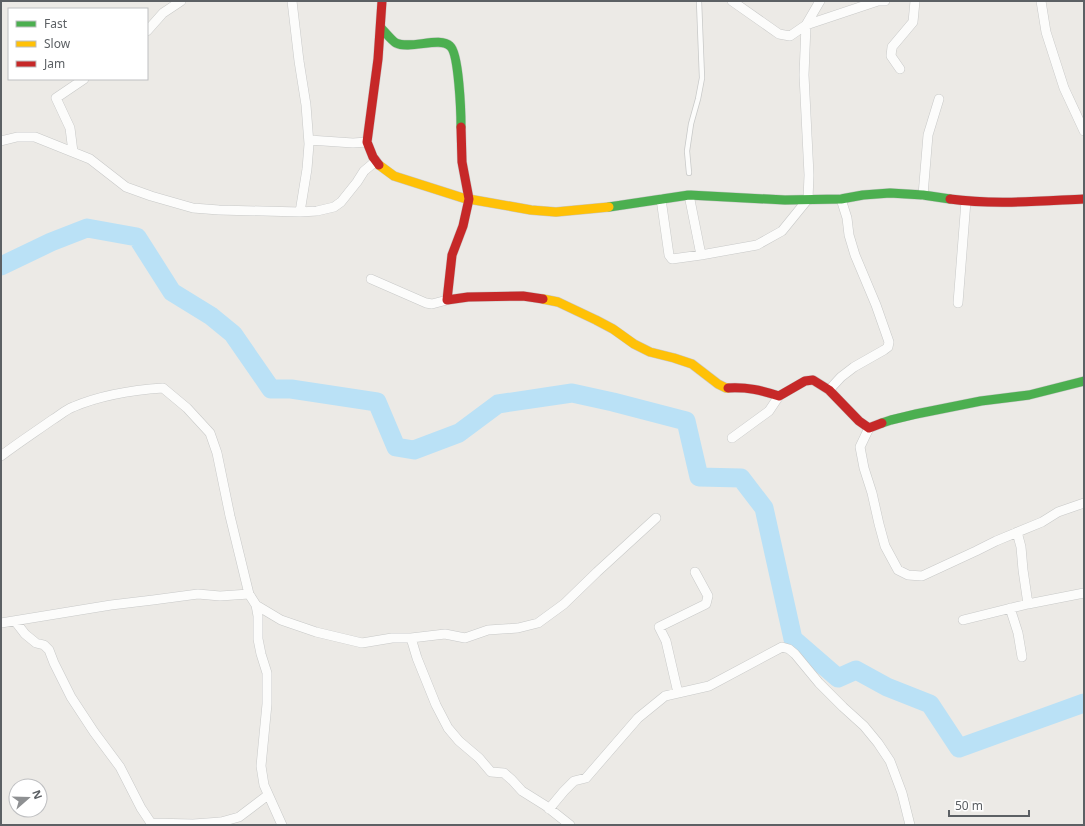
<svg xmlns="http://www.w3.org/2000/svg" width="1085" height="826" viewBox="0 0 1085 826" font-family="'Noto Sans',sans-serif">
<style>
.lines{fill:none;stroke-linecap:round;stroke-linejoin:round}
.river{stroke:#bae1f6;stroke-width:19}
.lane-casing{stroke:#c8c9c8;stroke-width:6}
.street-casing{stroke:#c8c9c8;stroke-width:10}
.fast-casing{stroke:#c8c8c7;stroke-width:10}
.slow-casing{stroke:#c8c8c7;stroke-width:10}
.jam-casing{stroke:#c8c8c7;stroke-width:10}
.lane{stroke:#fcfcfb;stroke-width:4.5}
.street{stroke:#fcfcfb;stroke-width:9}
.fast{stroke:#4caf50;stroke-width:9}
.slow{stroke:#ffc107;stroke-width:9}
.jam{stroke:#c62828;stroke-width:9}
</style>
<rect width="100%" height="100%" fill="#eceae6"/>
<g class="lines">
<path class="river" d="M1,266L51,242L87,228L137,237L172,292L211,316L233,334L271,389H291L377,402L396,447L414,450L459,433L498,404L572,393L613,402L686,421L699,477L741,478L764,508L793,639L838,678L856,670L887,687L930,704L959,748L1084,703"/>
<g class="lane-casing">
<path id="lane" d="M689,173L687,151L691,124L698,99L702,78L699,1"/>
</g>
<g class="street-casing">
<path id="street" d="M292,1L299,61L306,105L309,144L307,169L300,212
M732,1L779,34L790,36L806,25L878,1H885
M1041,1L1046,32L1064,88L1084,131
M147,31L163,13L181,1
M900,69L891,56L892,47L913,22L915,1
M309,140L353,143L367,142
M1,141L17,137H35L90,159L126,187L151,196L193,208L219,210L300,212L317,211L334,207L341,202L357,182L364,171L376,161
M73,152L70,128L56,98L84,79
M689,195L701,255
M923,195L928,135L939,99
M661,199L669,255L672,259L701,255L757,245L782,231L808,199L809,175L804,75L806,25L820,1
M371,279L426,303L432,304L447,300
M958,303L966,201
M829,390L841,377L854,367L884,350L888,347L889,342L876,305L855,255L849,235L847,218L841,199
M869,428L860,447L864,468L872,493L879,524L885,546L898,570L908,575L922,576L976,551L996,541L1042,522L1058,512L1084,503
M732,438L769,411L779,396
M1,456C18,443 35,432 52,420C59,416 65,410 73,407C101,395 133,390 163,388L187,408L210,433L217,453L230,516L249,594
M1017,532L1021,547L1023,570L1028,604
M256,605L281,620L316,632L362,643L392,638H411L445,634L465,638L488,630L518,628L538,623L564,604L597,572L656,518
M1010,608L1018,633L1022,657
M963,620L1028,604L1084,593
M15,621L25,634L36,643L44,645L49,650L54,663L71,697L94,732L120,767L141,808L151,823L193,824L221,822L239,817L268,795
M1,623L111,605L153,600L198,594L220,596L249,594L256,605L258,616V639L261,654L267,673V704L261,766L264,785L282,825
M411,638L417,658L436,705L448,728L459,741L479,758L491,772L504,773L512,780L522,791L546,806L570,825
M678,693L666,641L659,627L706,604L708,596L695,572
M549,809L564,791L574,781L586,778L638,718L665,696L709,686L782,647L789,649L795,654L819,683L843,707L864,726L878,743L890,761L902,793L910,825"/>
</g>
<g class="fast-casing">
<path id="fast" d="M381,28C385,32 392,41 396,43C410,50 440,36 450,46C459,53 461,113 461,127
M609,207L689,195L785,200L841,199L863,195L890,193L923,195L950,199
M882,423L891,420L916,414L981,401L1029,395L1084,381"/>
</g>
<g class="slow-casing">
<path id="slow" d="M379,165L394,176L463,198L531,210L556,212L609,207
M543,299L558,302L596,320L613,329L634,344L650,352L674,358L692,364L718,384L726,388H728"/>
</g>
<g class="jam-casing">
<path id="jam" d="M461,127L462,162L469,199L463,226L452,255L447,300L468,297L523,296L543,299
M379,165L373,157L367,142L378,59L382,1
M950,199C994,205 1040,201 1084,199
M728,388C748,387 760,390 779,396L805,381L813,380L829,390L859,421L869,428L882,423"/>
</g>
<use href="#lane" class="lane"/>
<use href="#street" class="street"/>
<use href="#fast" class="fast"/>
<use href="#slow" class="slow"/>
<use href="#jam" class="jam"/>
</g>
<rect width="1085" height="826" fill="none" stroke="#5c6064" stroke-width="4"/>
<rect x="8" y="8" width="140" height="72" fill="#ffffff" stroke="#bebfc1"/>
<rect x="16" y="21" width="20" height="6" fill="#4caf50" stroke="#bebfc1"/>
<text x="44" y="28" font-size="12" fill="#5c6064">Fast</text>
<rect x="16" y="41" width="20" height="6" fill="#ffc107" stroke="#bebfc1"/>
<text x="44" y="48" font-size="12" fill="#5c6064">Slow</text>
<rect x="16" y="61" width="20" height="6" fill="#c62828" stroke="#bebfc1"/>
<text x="44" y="68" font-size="12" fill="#5c6064">Jam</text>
<g transform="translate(28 798) rotate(70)"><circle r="19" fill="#ffffff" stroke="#bebfc1"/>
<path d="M0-3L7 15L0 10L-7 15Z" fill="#8e9092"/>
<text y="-6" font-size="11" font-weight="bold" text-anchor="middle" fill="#5c6064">N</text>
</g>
<path d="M949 810v6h80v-6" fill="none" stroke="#5c6064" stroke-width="2"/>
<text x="955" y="810" font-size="12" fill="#5c6064" stroke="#ffffff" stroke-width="3" paint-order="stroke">50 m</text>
</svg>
